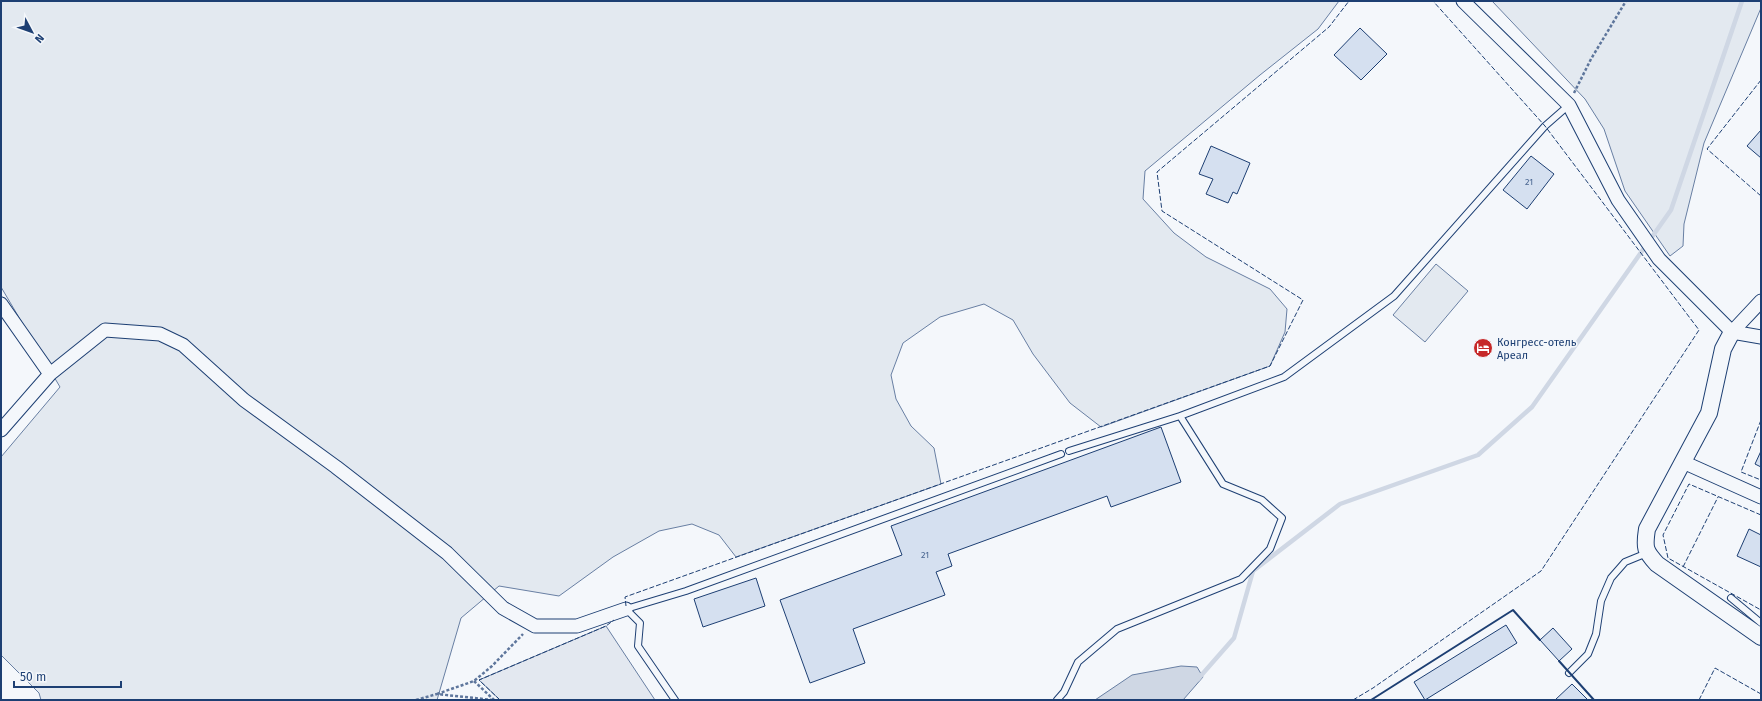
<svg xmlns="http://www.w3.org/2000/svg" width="1762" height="701" viewBox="0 0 1762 701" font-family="'Fira Sans',sans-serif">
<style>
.green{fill:#e3e9f0;stroke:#687fa3}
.parking{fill:#e3e8f0;stroke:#687fa3}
.water{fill:#cfd7e4;stroke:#687fa3}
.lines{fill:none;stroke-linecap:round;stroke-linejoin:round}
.stream{stroke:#cfd7e4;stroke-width:4.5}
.building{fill:#d5e0f0;stroke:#1d3f73}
.service-casing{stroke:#1d3f73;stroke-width:8}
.minor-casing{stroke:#1d3f73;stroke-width:15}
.tertiary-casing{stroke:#1d3f73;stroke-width:18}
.path{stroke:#5e769c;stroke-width:2.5;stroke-dasharray:3 2;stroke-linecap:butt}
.service{stroke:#f4f7fb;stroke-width:6}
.minor{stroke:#f4f7fb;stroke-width:13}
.tertiary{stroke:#f4f7fb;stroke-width:16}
.fence{stroke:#1d3f73;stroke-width:1;stroke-dasharray:5 2;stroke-linecap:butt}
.wall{stroke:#1d3f73;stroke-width:2}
.labels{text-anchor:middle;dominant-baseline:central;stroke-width:3;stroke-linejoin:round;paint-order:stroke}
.number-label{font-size:9px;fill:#4b6792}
.poi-label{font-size:11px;fill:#1d3f73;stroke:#f4f7fb;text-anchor:start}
</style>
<rect width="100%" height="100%" fill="#f4f7fb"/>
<path class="green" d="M1,1H1339L1318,29L1260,75L1145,171L1143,199L1174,233L1206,257L1270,289L1287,309L1285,332L1270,366L1101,427L1070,403L1033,354L1013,320L984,304L940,317L903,343L891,375L896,399L911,426L934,448L941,484L736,557L719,535L692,524L659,531L613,557L559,596L499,586L461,618L437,700H41L39,693L1,655V457L60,387L1,287Z
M1492,1H1761V8L1704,143L1684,224L1683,246L1670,256L1625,191L1604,129L1585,99Z
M1436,264L1468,291L1425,342L1393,315Z"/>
<path class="parking" d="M606,626L655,700H500L479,680Z"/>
<path class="water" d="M1181,666L1197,667L1203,677L1183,700H1095L1132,675Z"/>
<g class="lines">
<path class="stream" d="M1198,679L1234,638L1253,571L1340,504L1478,455L1532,407L1671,210L1742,1"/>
</g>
<path class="building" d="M1360,28L1387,54L1361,80L1334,55Z
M1761,130V158L1747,146Z
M1211,146L1250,163L1237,194L1233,192L1228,203L1206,194L1213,179L1199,174Z
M1531,156L1554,174L1527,209L1503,190Z
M1161,427L1181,482L1111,507L1107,496L948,554L952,566L936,572L945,595L853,629L865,663L810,683L780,600L902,555L891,526Z
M1761,451V467L1755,464Z
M1749,529L1761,535V567L1737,556Z
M756,578L765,606L703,627L694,599Z
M1506,625L1517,643L1425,700L1414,682Z
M1553,628L1572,649L1559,661L1540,640Z
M1572,684L1588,700H1555Z"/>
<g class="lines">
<g class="service-casing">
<path id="service" d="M1180,416L1284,377L1394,296L1545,126L1569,105
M1731,598L1761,623
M1569,673L1588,654L1596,634L1601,601L1611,578L1625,562L1647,553
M675,700L638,646L640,623L626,609L686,591L1061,454
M1057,700L1064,692L1078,662L1117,629L1241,579L1270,549L1282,518L1262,500L1223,484L1180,416L1069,451"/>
</g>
<g class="minor-casing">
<path id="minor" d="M1463,1L1569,105L1618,200L1659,259L1732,332L1761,337
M1,304L50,374
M1732,332L1761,301
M1,430L50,374L105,330L160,334L183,345L244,400L336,467L447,553L503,608L535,626H577L626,609
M1683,462L1761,497"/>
</g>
<g class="tertiary-casing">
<path id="tertiary" d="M1732,332L1723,349L1709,413L1647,529C1644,548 1645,551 1657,564L1761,637"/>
</g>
<path class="path" d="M1574,93L1591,59L1626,1
M474,681L494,700
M437,694L474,681L492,666L523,634
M416,700L437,694L493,700"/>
<use href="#service" class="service"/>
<use href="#minor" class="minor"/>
<use href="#tertiary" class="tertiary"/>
<path class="fence" d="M1761,80L1707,149L1761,196
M1761,420L1741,472L1761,480
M1761,515L1689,484L1663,535L1668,558L1761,610
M1683,567L1718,497
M626,606L625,597L1270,366L1303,300L1162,211L1157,172L1329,27L1349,1
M500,700L479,680L606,626L614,620
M1353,700L1373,688L1541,571L1699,330L1545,126L1433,1
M1699,700L1715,668L1761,694"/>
<path class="wall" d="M1559,661L1594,700
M1371,700L1513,610L1540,640"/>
</g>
<defs>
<g id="hotel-disc" transform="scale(1)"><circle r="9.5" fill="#c62828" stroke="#f4f7fb"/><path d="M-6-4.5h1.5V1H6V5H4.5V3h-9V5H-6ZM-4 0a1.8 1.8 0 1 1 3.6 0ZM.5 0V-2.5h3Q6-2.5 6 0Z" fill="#fff"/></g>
</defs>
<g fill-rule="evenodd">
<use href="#hotel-disc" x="1483" y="348"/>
</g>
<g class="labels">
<g class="number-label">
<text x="1529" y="182">21</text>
<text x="925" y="555">21</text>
</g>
<g class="poi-label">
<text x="1497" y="342">Конгресс-отель<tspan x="1497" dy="13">Ареал</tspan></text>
</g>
</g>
<rect width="1762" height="701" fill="none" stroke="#1d3f73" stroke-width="4"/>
<g transform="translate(32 32) rotate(131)" stroke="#f4f7fb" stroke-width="3" paint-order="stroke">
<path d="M0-3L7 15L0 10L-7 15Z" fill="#1d3f73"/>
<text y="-6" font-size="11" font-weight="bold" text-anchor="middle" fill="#1d3f73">N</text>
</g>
<path d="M14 681v6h107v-6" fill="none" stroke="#1d3f73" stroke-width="2"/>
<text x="20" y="681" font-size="12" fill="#1d3f73" stroke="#f4f7fb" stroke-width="3" paint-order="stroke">50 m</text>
</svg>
